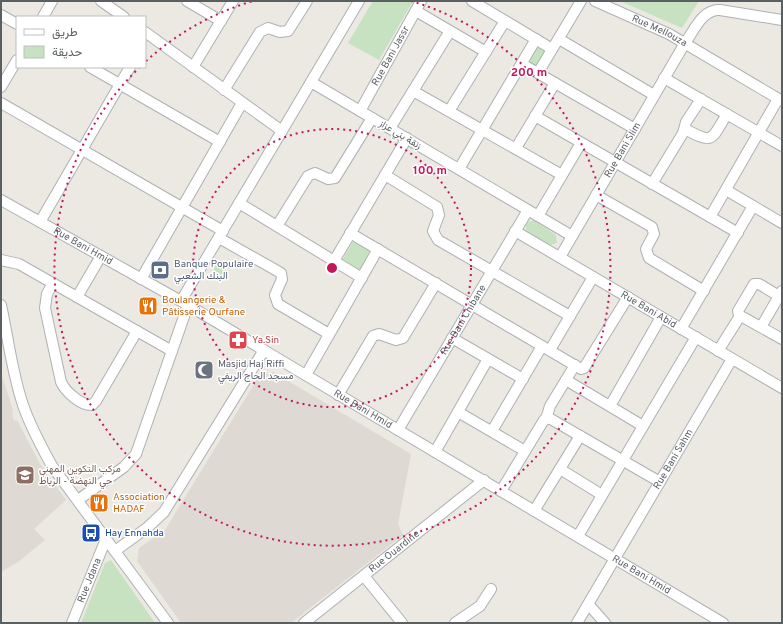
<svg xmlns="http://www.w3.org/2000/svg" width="783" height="624" viewBox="0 0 783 624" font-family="Overpass,Vazirmatn,sans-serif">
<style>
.education{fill:#dfd9d3}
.green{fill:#c6e2c0}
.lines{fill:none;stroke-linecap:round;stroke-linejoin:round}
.minor-casing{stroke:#aeb1b4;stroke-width:12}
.minor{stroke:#fff;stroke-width:10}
.ring{fill:none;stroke:#c2185b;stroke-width:2;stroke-dasharray:2 4}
.labels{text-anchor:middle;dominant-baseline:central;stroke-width:3;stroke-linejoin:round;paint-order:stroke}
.street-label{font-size:10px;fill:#5a5f62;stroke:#fff}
.service-label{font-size:10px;fill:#4e5e75;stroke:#fff;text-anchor:start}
.food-label{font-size:10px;fill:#c56008;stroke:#fff;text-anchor:start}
.health-label{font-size:10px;fill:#be3a42;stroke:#fff;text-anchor:start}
.worship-label{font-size:10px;fill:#5b616d;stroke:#fff;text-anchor:start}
.education-label{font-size:10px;fill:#785e54;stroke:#fff;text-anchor:start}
.transit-label{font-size:10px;fill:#164399;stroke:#fff;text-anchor:start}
.centre{fill:#c2185b;stroke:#fff;stroke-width:2}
.ring-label{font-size:12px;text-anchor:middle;font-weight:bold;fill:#c2185b;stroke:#fff;stroke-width:3;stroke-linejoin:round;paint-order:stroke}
</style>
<rect width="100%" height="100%" fill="#ece8e2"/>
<path class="education" d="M273,372L411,454L398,524L403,535L291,623H181L137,561L139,548L165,530L259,376Z
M1,373L13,410L12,413L14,421L17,420L40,464L66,500L34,529L45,540L18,562L1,572Z"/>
<path class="green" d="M373,1H413L379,60L348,43Z
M620,1H699L682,28Z
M540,47L545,52L537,65L533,66L529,60L536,48Z
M534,220L556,235L557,243L550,245L526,230V223Z
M353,242L370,250L361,269H358L343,259Z
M216,265L229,272L225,279L213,271Z
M111,560L155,623H81L105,563Z"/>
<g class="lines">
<g class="minor-casing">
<g id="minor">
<path d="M101,1L124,17"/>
<path d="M187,1L221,21"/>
<path d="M472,1L552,49"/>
<path id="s1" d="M595,1L669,34L782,101"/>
<path d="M416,11L486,52"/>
<path d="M1,15L17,24"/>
<path d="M43,17L52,1"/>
<path d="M145,32L282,131"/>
<path d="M559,39L654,95"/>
<path d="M522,64L635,129"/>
<path d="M90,67L220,142"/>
<path d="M193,67L233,1"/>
<path d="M538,73L581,1"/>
<path d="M664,78L782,146"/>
<path d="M311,82L572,236"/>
<path d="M1,87L17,60"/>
<path d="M224,90L260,32L268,28L280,32L288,31L307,1"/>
<path d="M413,91L562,175"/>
<path d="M1,103L223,231"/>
<path id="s2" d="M360,111L421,1"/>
<path d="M449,111L505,21"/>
<path d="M535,116L738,233"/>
<path d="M390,128L450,31"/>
<path d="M685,129C714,145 711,140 727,114"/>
<path d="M516,148L555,83"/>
<path d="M459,169L536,39"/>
<path d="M385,175L437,207L439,215L433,231L438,240L570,316"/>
<path d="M652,184L683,133L686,122L701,99"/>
<path d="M726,190L782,223"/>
<path d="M596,195L652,227L654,234L646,249L649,258L704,291"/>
<path id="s3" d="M1,200L181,301L723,623"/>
<path d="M239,203L362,278"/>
<path d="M538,216L581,143"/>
<path d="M710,217L778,99"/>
<path d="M40,222L130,67"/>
<path d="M277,226L308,176L315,173L328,179L335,178L372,118"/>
<path id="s4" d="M515,231L782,388"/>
<path d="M350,233L581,369L584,368L628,297"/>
<path d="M219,238L281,273L282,279L275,295L278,304L329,334"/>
<path id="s5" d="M560,257L685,43C694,31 702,9 720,10L782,20"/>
<path d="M1,260L19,264L172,351"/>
<path d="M334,261L407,138"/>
<path d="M141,279L242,103"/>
<path d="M53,283L47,294L45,308L61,382C65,391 81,406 92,405L96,401L137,331"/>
<path d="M779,296L759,284H754L738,311L739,315L782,339"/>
<path d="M77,297L101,256"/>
<path d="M181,301L359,1"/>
<path d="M1,305C8,337 12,373 23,405C30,426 41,446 52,466L168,623"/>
<path d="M761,327L782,291"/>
<path d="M681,329L753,206"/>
<path d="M452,338L523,379"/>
<path d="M550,350L593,277"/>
<path d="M718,351L740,316"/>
<path d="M306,375L378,249"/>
<path d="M566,380L643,426"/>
<path d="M338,395L373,336L379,334L396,340L403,338L436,283"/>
<path d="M610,406L661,317"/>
<path d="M458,412L525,451"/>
<path d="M546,419L550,406L575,365"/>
<path id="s6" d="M398,430L528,210"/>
<path d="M492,431L542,346"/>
<path d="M435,452L488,359"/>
<path d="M560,469L602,495"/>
<path d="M501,491L544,420L549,418L660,482"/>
<path d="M78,500L124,467L136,454L188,305"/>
<path d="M534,511L580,436"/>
<path d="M578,536L696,337"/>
<path d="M115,551L148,527L164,512L264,350"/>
<path d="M364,576L402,623"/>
<path d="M589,605L605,623"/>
<path id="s7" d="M72,623L106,539"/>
<path id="s8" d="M304,623L484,480"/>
<path d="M455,623L480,606L491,589"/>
<path id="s9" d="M577,623L732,359"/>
</g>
</g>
<use href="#minor" class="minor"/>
</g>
<g class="ring">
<circle cx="332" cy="268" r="139"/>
<path d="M146 61A278 278 0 0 1 253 1M411 1A278 278 0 1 1 139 68"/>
</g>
<defs>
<g id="bank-square" transform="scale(1)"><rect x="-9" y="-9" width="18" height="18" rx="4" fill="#5c6f8a" stroke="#fff"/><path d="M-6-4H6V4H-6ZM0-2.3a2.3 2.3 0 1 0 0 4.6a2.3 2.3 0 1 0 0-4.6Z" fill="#fff"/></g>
<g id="restaurant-square" transform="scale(1)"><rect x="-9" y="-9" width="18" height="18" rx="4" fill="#e8710a" stroke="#fff"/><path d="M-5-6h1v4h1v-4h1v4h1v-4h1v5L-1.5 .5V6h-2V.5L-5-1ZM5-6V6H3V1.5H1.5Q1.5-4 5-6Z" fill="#fff"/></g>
<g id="pharmacy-square" transform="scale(1)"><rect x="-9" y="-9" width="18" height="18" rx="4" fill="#e0444e" stroke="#fff"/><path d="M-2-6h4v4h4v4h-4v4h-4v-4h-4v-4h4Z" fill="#fff"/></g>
<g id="mosque-square" transform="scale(1)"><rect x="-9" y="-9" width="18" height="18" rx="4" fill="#6b7280" stroke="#fff"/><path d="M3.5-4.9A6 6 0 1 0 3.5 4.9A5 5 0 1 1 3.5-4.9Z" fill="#fff"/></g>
<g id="university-square" transform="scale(1)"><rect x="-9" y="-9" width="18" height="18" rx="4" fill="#8d6e63" stroke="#fff"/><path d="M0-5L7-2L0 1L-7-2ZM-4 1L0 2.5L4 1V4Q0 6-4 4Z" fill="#fff"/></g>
<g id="bus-square" transform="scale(1)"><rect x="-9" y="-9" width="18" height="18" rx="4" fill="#1a4fb4" stroke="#fff"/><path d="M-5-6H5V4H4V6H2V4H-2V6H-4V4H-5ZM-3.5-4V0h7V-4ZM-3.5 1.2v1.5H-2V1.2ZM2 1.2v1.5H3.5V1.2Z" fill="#fff"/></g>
</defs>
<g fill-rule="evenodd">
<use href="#bank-square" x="160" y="270"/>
<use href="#restaurant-square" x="148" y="306"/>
<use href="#pharmacy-square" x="238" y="340"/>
<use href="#mosque-square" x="204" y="370"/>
<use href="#university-square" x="25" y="475"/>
<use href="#restaurant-square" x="99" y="503"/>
<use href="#bus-square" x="91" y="533"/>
</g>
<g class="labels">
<g class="street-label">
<text stroke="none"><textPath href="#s1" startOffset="71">Rue Mellouza</textPath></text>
<text stroke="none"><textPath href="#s2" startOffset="63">Rue Bani Jassr</textPath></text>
<text transform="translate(400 135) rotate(31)">زنقة بني عزاز</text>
<text stroke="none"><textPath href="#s5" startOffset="124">Rue Bani Slim</textPath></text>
<text stroke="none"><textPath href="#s3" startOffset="94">Rue Bani Hmid</textPath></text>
<text stroke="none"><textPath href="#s4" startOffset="155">Rue Bani Abid</textPath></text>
<text stroke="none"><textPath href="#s6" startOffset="128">Rue Bani Chibane</textPath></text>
<text stroke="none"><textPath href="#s3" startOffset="418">Rue Bani Hmid</textPath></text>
<text stroke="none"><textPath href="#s9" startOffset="190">Rue Bani Sahm</textPath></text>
<text stroke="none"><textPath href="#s8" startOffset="115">Rue Ouardine</textPath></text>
<text stroke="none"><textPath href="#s3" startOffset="742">Rue Bani Hmid</textPath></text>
<text stroke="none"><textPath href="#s7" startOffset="46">Rue Jdana</textPath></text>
</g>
<g class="service-label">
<text x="174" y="264">Banque Populaire<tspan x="174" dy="12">البنك الشعبي</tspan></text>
</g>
<g class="food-label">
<text x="162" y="300">Boulangerie &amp;<tspan x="162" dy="12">Pâtisserie Ourfane</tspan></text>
<text x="113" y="497">Association<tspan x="113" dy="12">HADAF</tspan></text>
</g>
<g class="health-label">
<text x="252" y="340">Ya.Sin</text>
</g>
<g class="worship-label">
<text x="218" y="364">Masjid Haj Riffi<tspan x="218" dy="12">مسجد الحاج الريفي</tspan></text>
</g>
<g class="education-label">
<text x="39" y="469">مركب التكوين المهني<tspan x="39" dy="12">حي النهضة - الرباط</tspan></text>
</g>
<g class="transit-label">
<text x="105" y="533">Hay Ennahda</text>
</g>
</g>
<circle cx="332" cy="268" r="6" class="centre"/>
<g class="ring-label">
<text x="529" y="76">200 m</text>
<text x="430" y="174">100 m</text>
</g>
<rect width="783" height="624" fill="none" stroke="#5a5f62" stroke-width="4"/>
<rect x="16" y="16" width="130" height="52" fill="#ffffff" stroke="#bdbfc0"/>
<rect x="24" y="29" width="20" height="6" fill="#ffffff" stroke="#bdbfc0"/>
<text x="52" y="36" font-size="12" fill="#5a5f62">طريق</text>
<rect x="24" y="46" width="20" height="12" fill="#c6e2c0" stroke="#bdbfc0"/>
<text x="52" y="56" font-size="12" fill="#5a5f62">حديقة</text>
</svg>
